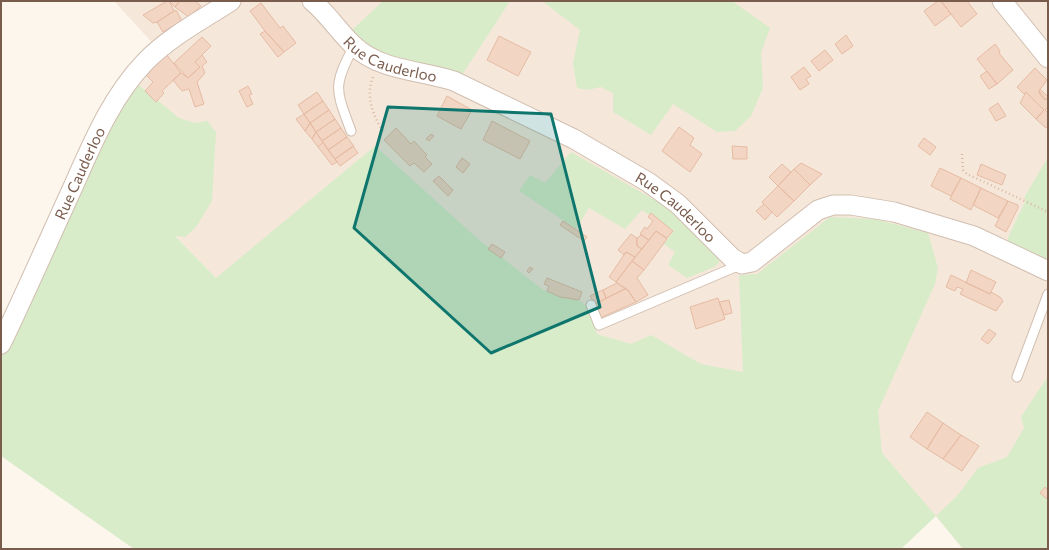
<svg xmlns="http://www.w3.org/2000/svg" width="1049" height="550" viewBox="0 0 1049 550" font-family="Commissioner,sans-serif">
<style>
.residential{fill:#f5e8da}
.green{fill:#d8ecc9}
.building{fill:#f3d5c3;stroke:#e6bba3}
.lines{fill:none;stroke-linecap:round;stroke-linejoin:round}
.service-casing{stroke:#d1beb0;stroke-width:11}
.minor-casing{stroke:#d1beb0;stroke-width:21}
.path{stroke:#d9b8a5;stroke-width:2.5;stroke-dasharray:1 3;stroke-linecap:butt}
.service{stroke:#fff;stroke-width:9}
.minor{stroke:#fff;stroke-width:19}
.marked{fill:#0f766e;fill-opacity:0.2;stroke:#0f766e;stroke-width:3;stroke-linejoin:round}
.labels{text-anchor:middle;dominant-baseline:central;stroke-width:3;stroke-linejoin:round;paint-order:stroke}
.street-label{font-size:15px;fill:#7a5c4d;stroke:#fffaf3}
</style>
<rect width="100%" height="100%" fill="#fdf6ec"/>
<path class="residential" d="M114,1H1048V549H963L936,516L920,522L249,313L123,181L113,105L158,49Z"/>
<path class="green" d="M383,1H510L462,75C425,61 377,64 351,31Z
M542,1H732L770,28L761,53L763,88L751,116L735,131L717,132L673,104L651,135L613,112V93L601,87L587,90L577,88L573,63L580,30Z
M126,86H140L179,118L195,123L207,121L216,132L212,201L196,227L185,237L175,236L216,278L375,146L478,239L543,290L581,301L588,308L597,334L631,344L651,335L701,364L743,372L739,275L757,274L830,217L875,219L928,233L938,268L935,284L878,411L882,453L936,516L957,496L978,468L1007,457L1024,428L1021,417L1048,376V549H963L936,516L901,549H134L1,456V344Z
M571,152L674,211L719,259V263L714,267L687,278L668,265L675,252L664,244L674,231L642,210L625,229L589,208L576,229L519,191L530,175L545,183Z
M1048,157V265L1008,243V237L1025,202V196Z"/>
<path class="building" d="M167,1L170,2L174,11L157,22L153,23L143,15Z
M169,1H180L175,7Z
M180,1H195L201,6L189,17L175,7Z
M938,1H941L951,14L935,26L924,11Z
M941,1H967L977,14L961,27Z
M261,3L280,28L283,26L296,43L284,52L265,31L250,11Z
M176,10L182,21L163,32L157,22Z
M265,31L284,52L278,57L260,34Z
M846,35L853,46L842,54L835,44Z
M499,36L531,52L518,76L487,60Z
M202,37L211,46L195,62L200,67L188,78L174,63Z
M995,44L1000,51L999,53L1013,70L997,84L977,59Z
M825,50L833,60L819,71L811,61Z
M166,54L181,73L162,91L164,93L156,102L145,91L153,82L146,75Z
M202,55L207,62L202,66L205,73L197,82L204,104L195,107L189,89L182,91L173,80L181,73L188,78L200,67L195,62Z
M804,67L811,76L806,79L809,84L800,90L791,77Z
M1035,68L1047,80L1039,91L1045,100L1048,98V107L1045,110L1048,113V127L1046,128L1036,119L1044,110L1026,92L1024,94L1017,87Z
M987,71L997,84L989,89L980,76Z
M248,86L252,94L249,95L253,104L247,107L239,91Z
M1040,89L1048,97L1045,100L1039,93Z
M317,92L323,101L304,114L298,105Z
M1026,92L1044,110L1036,119L1020,103Z
M447,96L472,110L461,129L437,116Z
M323,101L329,110L310,123L304,114Z
M998,103L1006,116L996,121L989,109Z
M329,110L335,119L316,132L310,123Z
M304,114L310,123L305,131L296,119Z
M335,119L341,128L322,141L316,132Z
M492,121L530,141L520,159L483,140Z
M310,123L316,132L312,139L305,131Z
M679,127L694,138L690,145L702,154L690,172L662,151Z
M341,128L347,137L328,150L322,141Z
M396,128L411,144L414,141L427,155L425,157L432,164L424,172L414,163L410,166L384,140Z
M316,132L323,142L318,147L312,139Z
M431,134L434,136L429,141L426,139Z
M347,137L354,146L335,159L328,150Z
M924,138L936,147L930,155L918,146Z
M323,142L337,162L332,165L318,147Z
M353,146L358,153L340,166L335,159Z
M732,146L747,147V159H733Z
M462,158L470,164L463,173L456,167Z
M801,163L822,174L810,185L794,169Z
M782,164L791,172L778,186L769,177Z
M981,164L1006,175L1002,185L977,175Z
M940,168L961,178L951,196L931,186Z
M794,169L810,185L794,201L778,186Z
M439,176L453,190L448,196L433,181Z
M961,178L981,188L971,210L950,199Z
M778,186L794,201L777,217L762,202Z
M981,188L1008,201L998,218L973,205Z
M1008,201L1018,205V208L1006,232L995,226Z
M764,204L772,212L765,220L756,211Z
M651,213L673,231L667,238L656,231L649,240L640,234L645,227L647,229L653,221L648,217Z
M563,221L587,237L584,241L560,225Z
M656,231L667,239L644,270L632,261Z
M631,234L637,238V246L642,249L635,257L626,252L624,255L618,250Z
M641,235L649,240L642,249L637,246V238Z
M492,244L505,252L501,258L488,249Z
M626,252L635,257L616,282L609,277Z
M632,261L644,270L637,278L648,295L636,302L628,290L616,282Z
M530,267L533,269L529,273L527,271Z
M971,270L996,282L990,294L966,283Z
M951,275L990,294L991,292L1000,297L1003,301L996,311L960,294L963,289L957,287L955,291L946,287Z
M547,278L582,292L579,300L560,297L547,291L549,286L544,284Z
M617,283L625,289L606,298L603,290Z
M625,289L628,290L636,302L600,318L595,304Z
M603,290L606,298L595,304L590,296Z
M718,298L725,319L696,329L690,307Z
M729,300L732,313L724,315L719,302Z
M989,329L996,334L988,344L981,339Z
M927,412L943,423L927,449L910,437Z
M943,423L961,435L943,459L927,449Z
M961,435L979,446L962,471L943,459Z
M1045,487L1048,490L1047,499L1040,493Z"/>
<g class="lines">
<g class="service-casing">
<path id="service" d="M351,131C336,90 332,87 354,46
M591,305L599,325L742,264
M1017,377L1048,294"/>
</g>
<g class="minor-casing">
<g id="minor">
<path id="s1" d="M312,1C328,14 339,32 354,46C381,71 420,70 454,81L574,139L648,182L678,204L732,258L742,264L752,262L818,210L833,205H851L894,212L974,236L1048,271"/>
<path d="M1002,1L1048,58"/>
<path id="s2" d="M1,344C26,292 49,239 73,187C92,144 112,96 145,62C169,37 202,20 231,1"/>
</g>
</g>
<path class="path" d="M373,77C365,97 373,115 384,133
M962,154L963,170L967,174L1048,212"/>
<use href="#service" class="service"/>
<use href="#minor" class="minor"/>
</g>
<path class="marked" d="M388,107L551,114L600,307L491,353L354,228Z"/>
<g class="labels">
<g class="street-label">
<text stroke="none"><textPath href="#s1" startOffset="101">Rue Cauderloo</textPath></text>
<text stroke="none"><textPath href="#s2" startOffset="188">Rue Cauderloo</textPath></text>
<text stroke="none"><textPath href="#s1" startOffset="425">Rue Cauderloo</textPath></text>
</g>
</g>
<rect width="1049" height="550" fill="none" stroke="#7a5c4d" stroke-width="4"/>
</svg>
